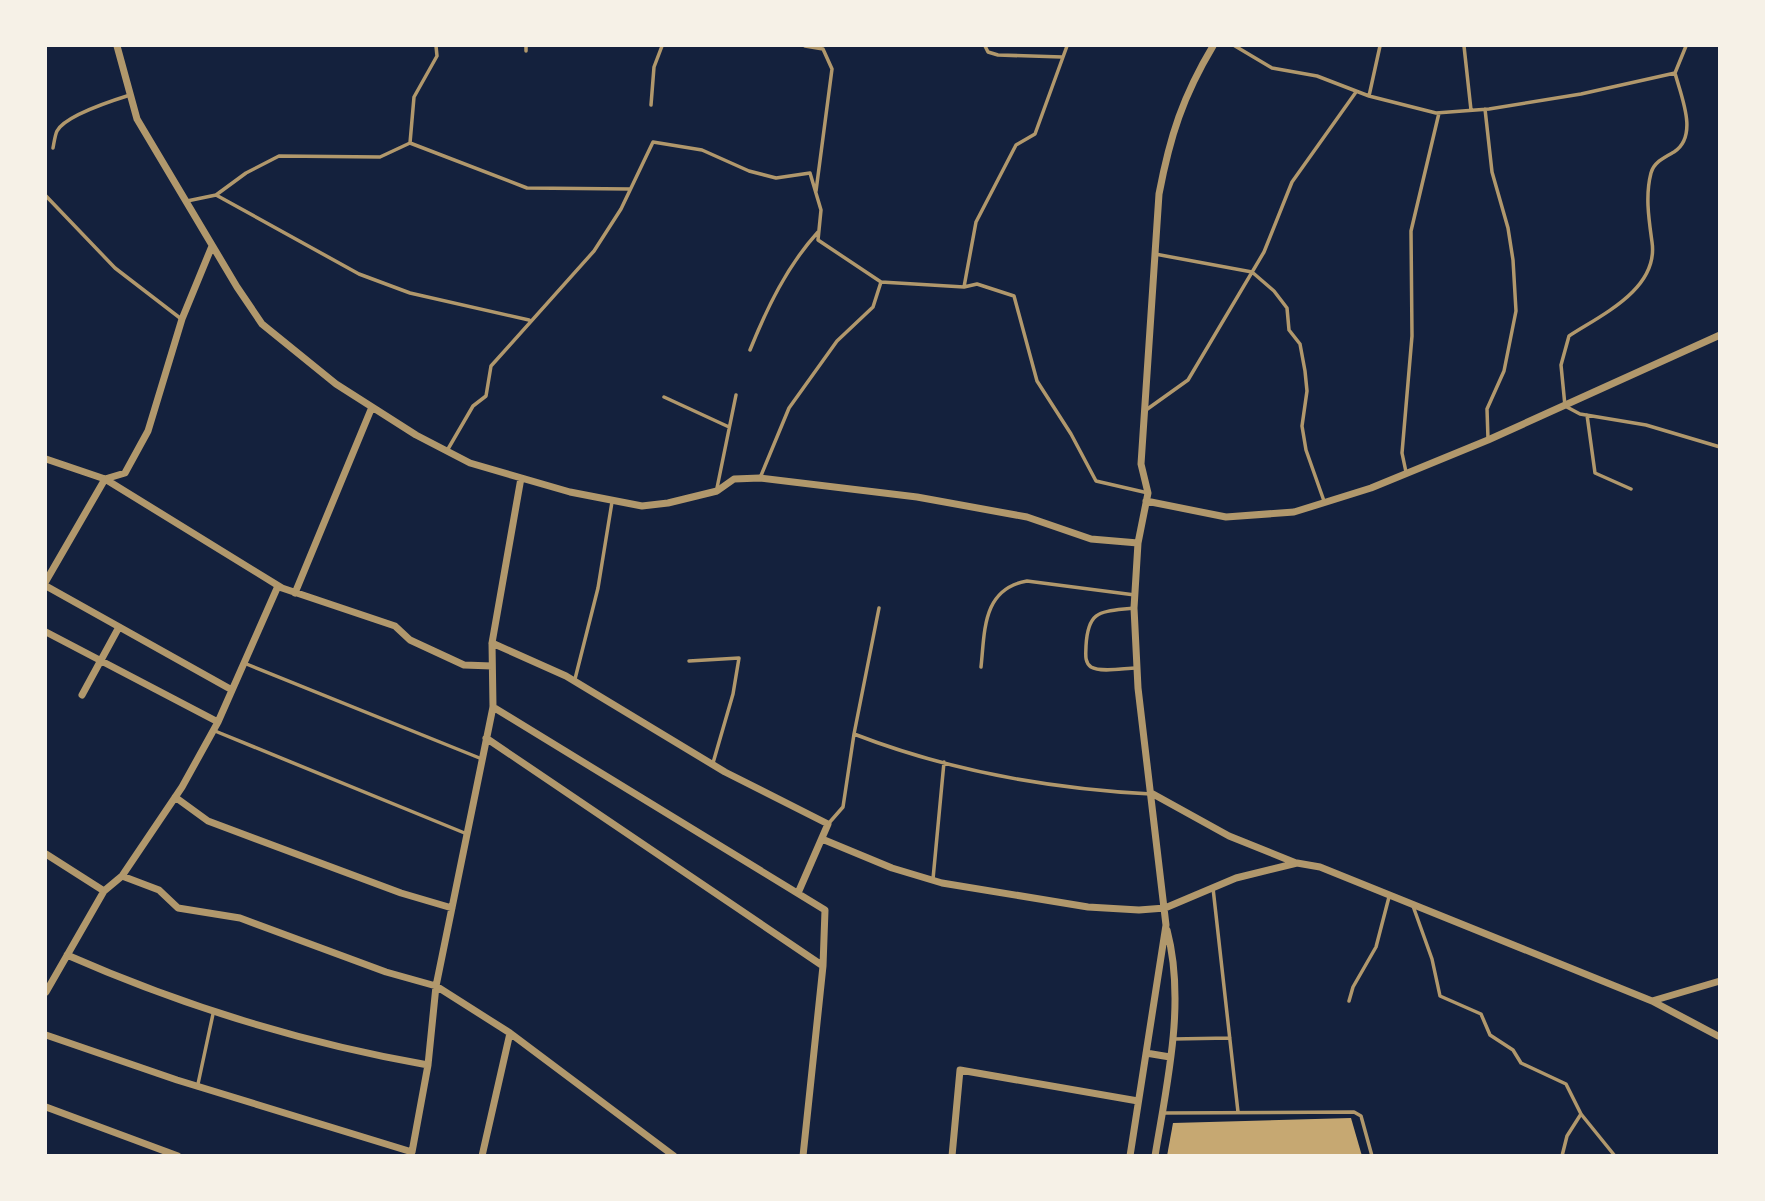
<svg xmlns="http://www.w3.org/2000/svg" width="1765" height="1201" viewBox="0 0 1765 1201" font-family="'Fira Sans',sans-serif">
<style>
.building{fill:#c6a872}
.lines{fill:none;stroke-linecap:round;stroke-linejoin:round}
.service{stroke:#b1986c;stroke-width:3.5}
.minor{stroke:#b1986c;stroke-width:7}
</style>
<rect width="100%" height="100%" fill="#14213d"/>
<path class="building" d="M1351,1118L1362,1156H1167L1173,1123Z"/>
<g class="lines">
<path class="service" d="M526,46V51
M805,46L823,49L832,69L816,191
M985,46L988,52L998,55L1062,57
M1235,46L1272,68L1317,76L1369,96L1436,113L1489,109L1581,94L1675,73L1686,46
M1464,46L1471,110
M1675,73C1681,96 1699,136 1674,152C1665,157 1654,162 1651,173C1645,196 1649,220 1652,242C1659,289 1601,315 1569,336L1561,365L1565,406L1580,414L1646,425L1720,447
M1369,96L1380,46
M651,105L654,67L662,46
M1485,109L1492,172L1508,228L1513,260L1516,311L1504,371L1487,409L1488,439
M410,143L414,97L437,56L436,46
M53,148C54,143 55,135 57,131C65,116 114,100 130,95
M216,195L246,173L279,156L380,157L410,143L527,188L630,189
M46,196L115,268L180,318
M187,201L216,195L359,274L410,293L529,320
M1155,254L1252,272L1274,291L1287,308L1289,330L1300,344L1305,371L1307,391L1302,426L1306,450L1324,501
M881,282L964,287L977,284L1014,296L1037,381L1071,434L1096,481L1148,493
M964,287L976,222L1016,145L1035,134L1067,46
M750,350C767,308 787,266 818,232
M664,397L729,427
M1146,410L1188,380L1264,252L1292,182L1356,92
M1587,415L1595,473L1631,489
M448,449L473,406L486,396L491,366L594,251L621,209L653,142L702,150L749,171L776,178L810,173L821,210L818,240L881,282L873,307L837,341L789,408L760,478
M1406,472L1402,453L1412,336L1411,231L1439,113
M717,488L736,395
M1134,608C1101,612 1088,609 1086,646C1086,653 1084,662 1091,667C1101,673 1125,668 1136,668
M689,661L739,658L733,694L713,763
M244,663L482,759
M981,667C985,631 982,589 1027,581L1135,595
M575,679L598,588L612,502
M215,731L467,834
M854,734L879,608
M829,823L843,807L854,734C947,770 1051,789 1151,794
M933,879L944,762
M1213,888L1238,1112
M1413,906L1432,959L1440,996L1481,1014L1490,1035L1513,1050L1521,1063L1566,1084L1581,1114L1615,1156
M1349,1001L1353,987L1376,947L1389,897
M1173,1039L1230,1038
M198,1084L213,1014
M1163,1113L1354,1112L1361,1116L1372,1156
M1562,1156L1567,1136L1581,1114"/>
<path class="minor" d="M117,46L137,119L237,287L262,324L336,384L416,435L470,463L570,492L642,506L668,503L717,491L734,479L760,478L917,497L1027,517L1091,539L1138,543
M46,459L105,479L46,581
M105,479L282,588L395,626L410,640L464,665L492,666
M105,479L125,473L148,431L182,319L212,246
M1146,501L1226,517L1294,512L1371,488L1488,440L1720,335
M46,586L232,690
M295,593L372,407
M46,632L218,722
M492,643L566,676L725,772L828,824L798,893
M82,695L119,627
M493,707L825,910L823,966
M486,738L823,966L803,1156
M1153,794L1229,836L1296,863
M175,797L208,821L401,893L452,908
M822,839L892,868L942,883L1088,907L1139,910L1165,908L1236,878L1297,863L1320,867L1652,1001L1720,981
M46,854L104,891
M122,876L182,787L218,722L278,586
M46,992L104,891L122,876L159,890L178,908L240,918L386,972L436,986L428,1065
M1652,1001L1720,1037
M510,1033L674,1156
M46,1035L177,1080L412,1152L428,1065C303,1043 183,1006 67,955
M1146,1053L1170,1057
M46,1107L178,1156
M482,1156L510,1033L436,986L493,707L492,643L521,478
M952,1156L960,1070L1138,1101
M1130,1156L1166,925L1138,688L1134,608L1138,543L1148,493L1141,464L1159,194C1170,136 1183,96 1213,46
M1155,1156C1167,1083 1186,1002 1167,930"/>
</g>
<rect width="1765" height="1201" fill="none" stroke="#f6f1e7" stroke-width="94"/>
</svg>
